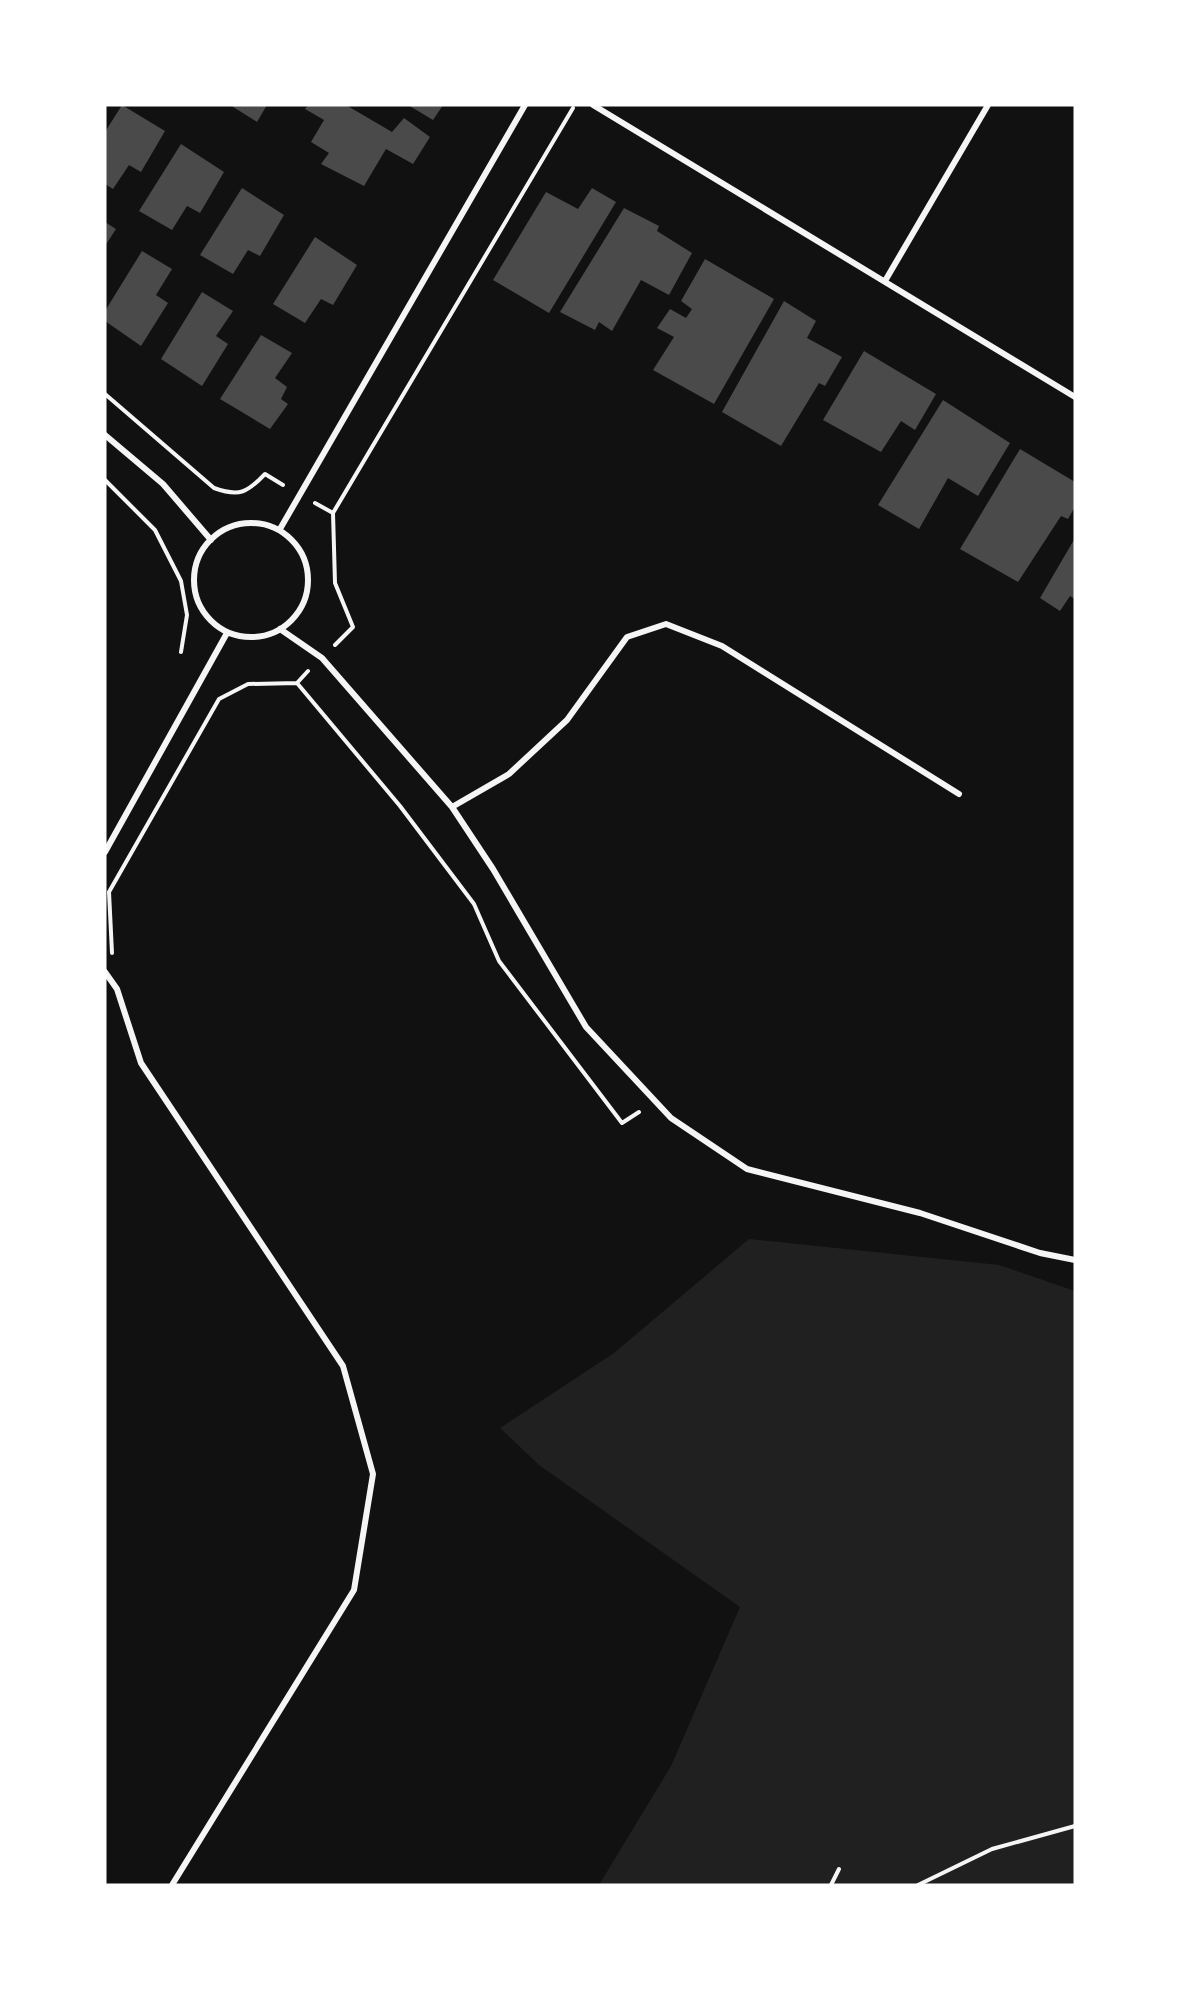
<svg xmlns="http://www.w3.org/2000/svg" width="1180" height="1990" viewBox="0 0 1180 1990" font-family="'Fira Sans',sans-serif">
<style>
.green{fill:#202020}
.building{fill:#4a4a4a}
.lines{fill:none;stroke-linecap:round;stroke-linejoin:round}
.path{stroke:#f5f5f5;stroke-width:4}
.minor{stroke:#f5f5f5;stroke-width:6}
</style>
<rect width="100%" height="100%" fill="#111"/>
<path class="green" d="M749,1239L999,1265L1075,1291V1885H599L671,1766L740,1607L539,1465L500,1428L614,1353Z"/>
<path class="building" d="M122,105L165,131L141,172L129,165L113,189L105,184V132Z
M230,105H267L257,122Z
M308,105H346L392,132L404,118L430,137L413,164L386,149L364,186L321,164L329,153L311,142L324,120L305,109Z
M408,105H443L433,120Z
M181,144L224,172L200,213L187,206L172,230L139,211Z
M242,188L284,215L260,256L248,250L233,274L200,255Z
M592,188L616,202L549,313L493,280L546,192L578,209Z
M624,208L659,226L657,231L692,253L669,295L641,280L612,331L599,322L595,330L560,312Z
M105,222L116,229L105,246Z
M315,237L357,265L333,305L321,299L305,323L273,304Z
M142,251L172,269L156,295L168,303L141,346L105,321V311Z
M705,259L774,299L714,404L653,370L674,337L657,328L670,309L686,318L692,309L681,301Z
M202,292L233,311L216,336L228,344L202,386L161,359Z
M784,301L816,321L807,338L842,357L825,386L819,383L781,446L722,412Z
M261,335L292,353L275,378L287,387L281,399L288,404L270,429L220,399Z
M864,351L936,394L915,430L901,421L881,452L823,420Z
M943,400L1010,443L978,496L948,478L919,529L878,505Z
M1020,449L1075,482V507L1068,519L1061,516L1018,582L960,549Z
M1075,538V599L1070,596L1060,611L1040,598Z"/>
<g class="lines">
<path class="path" d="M105,394L214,488C239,497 247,493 265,474L283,485
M105,480L155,530L181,581L187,615L181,652
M315,503L333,513
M335,645L353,627L335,583L333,513L573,108
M308,671L297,683L400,806L474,904L499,961L622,1123L639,1112
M112,953L109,892L219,699L248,684L297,683
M831,1885L839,1869
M918,1885L992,1849L1075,1826"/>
<path class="minor" d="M593,105L1075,397
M885,281L988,105
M105,435L163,484L211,540
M194 580a57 57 0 1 1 114 0a57 57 0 1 1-114 0Z
M280,529L525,105
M280,629L322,658L452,807L493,869L586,1027L671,1118L747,1169L920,1213L1040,1253L1075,1260
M452,807L509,774L567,720L627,637L666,624L722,646L959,794
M105,852L227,633
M105,972L117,989L141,1063L343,1366L373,1474L354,1590L172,1885"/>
</g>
<rect width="1180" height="1990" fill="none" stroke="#ffffff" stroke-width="213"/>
</svg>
